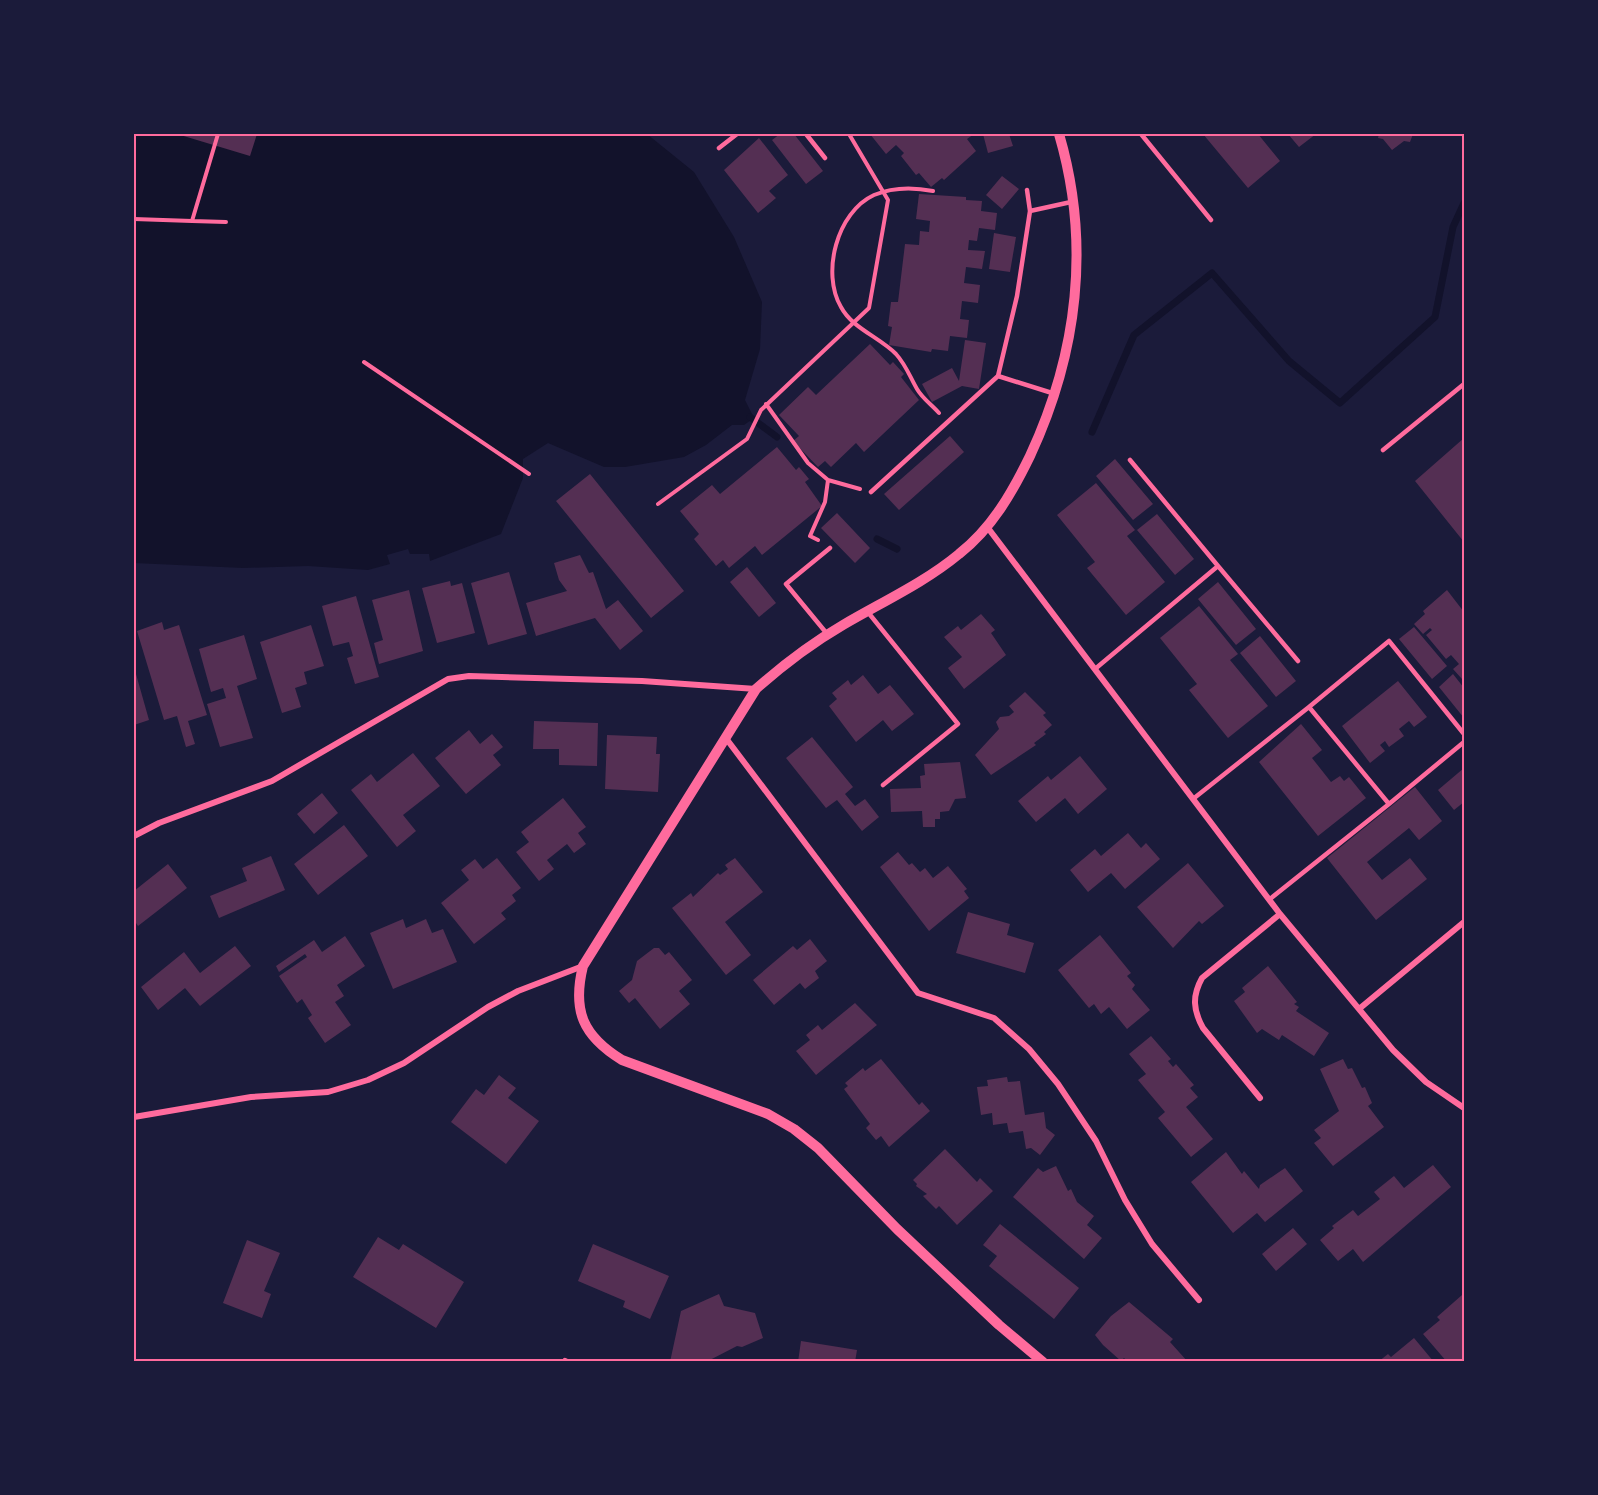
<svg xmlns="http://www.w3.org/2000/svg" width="1598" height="1495" viewBox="0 0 1598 1495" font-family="'Work Sans',sans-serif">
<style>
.water{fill:#12122b}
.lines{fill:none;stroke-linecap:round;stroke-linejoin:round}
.stream{stroke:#12122b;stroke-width:7}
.building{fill:#542f53}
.path{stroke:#ff6b9d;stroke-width:4}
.service{stroke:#ff6b9d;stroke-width:4.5}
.minor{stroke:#ff6b9d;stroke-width:6}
.tertiary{stroke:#ff6b9d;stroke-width:10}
.neatline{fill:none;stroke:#ff6b9d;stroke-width:2}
</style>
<rect width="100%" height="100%" fill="#1b1b3a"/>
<path class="water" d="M134,134H647L694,172L734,237L762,302L760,349L745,400L754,418L744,425H732L706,445L684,457L625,467H604L548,443L523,459V478L501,534L430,561L429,554H410L408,549L387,555L390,564L368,570L308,566L243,568L134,563Z"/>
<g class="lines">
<path class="stream" d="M750,417L777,437
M1092,432L1134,335L1212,273L1289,361L1340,403L1435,317L1453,227L1464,203
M877,539L897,549"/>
</g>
<path class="building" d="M177,134H257L250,156Z
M780,134H794L823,171L806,184L772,140Z
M870,134H974L967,139L976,151L944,180L942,178L931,187L919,173L916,175L901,156L904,153L896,145L886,154Z
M983,134H1009L1013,146L988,153Z
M1203,134H1258L1280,161L1248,188Z
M1288,134H1316L1299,147Z
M1379,134H1413L1410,142L1404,141L1392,150L1383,139L1378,138Z
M759,138L788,175L769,191L776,198L758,213L724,170Z
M1002,176L1019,189L1002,209L986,195Z
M919,194L966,197V200L982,201L981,211L997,213L995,230L979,228L977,241L969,240L968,250L985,251L982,269L966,267L964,283L980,285L978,303L962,301L960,319L969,320L967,338L950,336L948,351L932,349L931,352L889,345L892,327L888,326L891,302H898L905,244L919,245L920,231L929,232L930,221L916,219Z
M994,233L1016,237L1010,272L989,269Z
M965,340L986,343L979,389L962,386L932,402L922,384L952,368L959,381Z
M870,344L890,365L893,362L904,374L901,377L919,400L864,452L856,443L831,467L825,461L818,467L793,441L799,436L779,415L808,387L816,395Z
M950,436L964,452L899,510L884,494Z
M1464,438V542L1415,481Z
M777,447L796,470L799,467L809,479L805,482L822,506L762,555L755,546L729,568L723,560L716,566L694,539L699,534L680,511L712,485L720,494Z
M1115,459L1153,504L1133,520L1096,476Z
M590,474L684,591L651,618L556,501Z
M1096,483L1135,530L1127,536L1165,582L1126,615L1087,568L1095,562L1057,515Z
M837,513L870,548L855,563L821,528Z
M1157,514L1194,559L1175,575L1137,530Z
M580,555L589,573L593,572L606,609L618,600L643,631L620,650L595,618L536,636L526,603L567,591L559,580L554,563Z
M747,567L776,603L759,617L730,582Z
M509,572L527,634L488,645L471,583Z
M450,581L451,586L462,583L475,633L437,643L422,588Z
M1218,582L1256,629L1236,645L1198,599Z
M409,590L423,651L379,664L374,643L383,640L372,600Z
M1447,590L1464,612V677L1462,679L1453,669L1459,664L1451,655L1446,659L1426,635L1432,630L1430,628L1423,634L1414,624L1425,614L1423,611Z
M356,596L379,677L355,684L347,658L353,656L349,642L333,646L322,606Z
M1199,606L1238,654L1230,660L1268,706L1228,738L1189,690L1197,684L1160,638Z
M981,614L995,630L991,633L1006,655L964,689L948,668L962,657L944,637L958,626L961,630Z
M162,622L164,630L179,625L207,715L188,721L195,744L186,747L177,716L164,720L137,631Z
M311,625L324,666L304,672L307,684L295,688L301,707L282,713L260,642Z
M1414,627L1447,666L1432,679L1399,639Z
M244,635L257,679L237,686L253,738L220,747L207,704L226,698L223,688L211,692L199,649Z
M1260,636L1296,681L1276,697L1240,653Z
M134,667L149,720L134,725Z
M1453,674L1464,688V718L1439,687Z
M863,675L878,694L890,685L914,714L892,731L883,720L856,742L829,706L837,699L832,693L848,680L851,685Z
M1398,681L1427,717L1414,727L1409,721L1399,729L1404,736L1389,747L1385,741L1380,745L1385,751L1370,763L1342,726Z
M1025,692L1046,713L1043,715L1052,725L1044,732L1046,734L1034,743L1036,745L991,775L975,755L999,729L996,722L1000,717L1009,716L1014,712L1009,706Z
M534,721L598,723L597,766L559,765V749H533Z
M1301,724L1322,750L1312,758L1331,782L1340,776L1344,781L1349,777L1366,798L1318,836L1259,762Z
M469,730L480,744L492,734L503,747L493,755L501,765L466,794L435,758Z
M607,735L657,737L656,754H660L658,792L605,789Z
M812,737L853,787L845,794L855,806L865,799L879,817L862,831L837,800L826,808L786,758Z
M413,753L440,786L403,815L416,831L397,847L351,790L371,774L377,782Z
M1080,756L1107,789L1078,814L1065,798L1036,822L1018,801L1048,776L1051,780Z
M960,762L966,798L955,799L949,811L940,812V819H935V827H923L922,811L891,812L890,789L921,788L920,776L925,775L924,764Z
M1464,768V802L1454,810L1438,790Z
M1415,787L1442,821L1419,840L1409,828L1367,862L1382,880L1410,858L1427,879L1376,920L1327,858Z
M322,793L338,813L314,834L297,814Z
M563,798L586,827L578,833L586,844L574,853L567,844L547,860L554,869L539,881L516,852L529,842L521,832Z
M344,825L368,856L318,895L294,864Z
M1128,833L1141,848L1146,843L1160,859L1125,889L1111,873L1088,892L1070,870L1095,849L1101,856Z
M898,852L909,865L912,863L920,872L925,868L933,878L948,866L967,889L964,891L969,898L929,931L880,867Z
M271,856L285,890L219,918L210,896L247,881L242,868Z
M497,858L521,888L512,895L516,901L501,913L506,919L474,944L441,903L469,880L461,870L475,859L483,869Z
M735,858L763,892L725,922L751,955L726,975L672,908L691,893L693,897L718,873L720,875L728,869L725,865Z
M1188,863L1224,906L1202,924L1199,921L1173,948L1137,907Z
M168,864L187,888L138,926L134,920V891Z
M968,912L1010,924L1007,935L1034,943L1025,973L956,953Z
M403,919L406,928L426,919L432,933L443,929L457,962L393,989L370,933Z
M1100,935L1131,973L1127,976L1135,985L1132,989L1150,1010L1127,1029L1109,1007L1101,1014L1094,1004L1089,1008L1058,970Z
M345,936L365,966L337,985L344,996L335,1002L351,1025L325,1043L308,1018L312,1015L302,999L297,1003L279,976L307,957L305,954L279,972L276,966L314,940L322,952Z
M810,939L827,961L815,971L819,978L805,989L800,983L774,1005L753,980L793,946L797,950Z
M235,946L251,966L200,1006L185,988L158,1010L141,987L184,952L200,973Z
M654,948H659L665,955L669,952L692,980L679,991L690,1004L660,1029L635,998L629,1003L619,991L632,980L637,961Z
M1268,966L1297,1002L1294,1004L1299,1007L1296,1011L1329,1033L1314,1056L1282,1035L1279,1040L1262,1029L1257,1033L1234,1001L1245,992L1242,988Z
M855,1003L877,1025L816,1075L796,1051L810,1040L806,1035L818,1025L822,1030Z
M1151,1036L1171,1059L1168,1061L1173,1067L1176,1064L1194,1085L1190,1088L1198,1097L1186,1107L1213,1139L1191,1157L1158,1118L1165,1112L1138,1080L1146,1074L1129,1054Z
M881,1059L919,1105L922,1102L930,1111L889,1147L881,1136L876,1140L866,1128L870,1124L844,1089L848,1086L845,1083L863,1068L865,1071Z
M1343,1059L1348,1069L1352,1068L1362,1088L1365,1087L1372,1103L1368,1106L1384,1127L1333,1166L1314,1143L1321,1138L1314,1130L1339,1111L1320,1069Z
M499,1075L516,1088L508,1098L539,1121L506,1164L451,1122L476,1089L484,1095Z
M1007,1077L1008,1082L1020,1081L1025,1115L1044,1112L1046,1128L1055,1135L1040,1155L1031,1148L1026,1149L1023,1131L1009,1133L1007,1123L993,1125L992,1113L981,1115L977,1087L988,1086L987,1080Z
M945,1149L977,1182L980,1178L993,1191L957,1225L939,1206L936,1209L923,1196L927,1194L916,1186L917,1184L913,1180Z
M1226,1152L1242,1174L1244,1171L1259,1189L1260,1185L1285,1168L1303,1191L1265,1222L1257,1213L1233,1233L1191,1182Z
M1433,1165L1451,1187L1363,1262L1353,1249L1338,1261L1320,1240L1334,1228L1332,1226L1353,1210L1358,1216L1380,1199L1374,1192L1394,1176L1404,1188Z
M1056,1166L1068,1191L1071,1189L1077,1202L1094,1216L1087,1225L1102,1238L1084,1259L1013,1197L1038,1168L1043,1172Z
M1000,1224L1079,1288L1054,1319L989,1266L997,1256L983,1245Z
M1293,1228L1307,1244L1276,1271L1262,1254Z
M378,1237L399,1250L403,1244L464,1282L436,1328L353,1277Z
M247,1240L280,1253L264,1291L271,1294L262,1318L223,1303Z
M593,1244L669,1276L650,1319L623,1307L625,1301L578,1281Z
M719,1294L724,1306L755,1313L763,1338L742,1347L737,1346L706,1362H670L681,1311Z
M1462,1295L1464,1362H1447L1423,1334L1440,1320L1437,1317Z
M1129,1302L1173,1339L1170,1342L1188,1362H1128L1124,1358L1121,1361L1103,1345L1095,1335L1111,1316Z
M1414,1338L1434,1362H1378L1388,1354L1391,1357Z
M801,1341L857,1350L855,1362H798Z"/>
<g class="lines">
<path class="path" d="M933,191C913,187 893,187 874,195C837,212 821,273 841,307C852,328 879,337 896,354C906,365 910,377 917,389C922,398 932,405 939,413
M134,219L192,221L218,134
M192,221L226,222
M364,362L529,474
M766,404L808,463L828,480L860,489
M658,504L747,439L761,410L869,308L888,200L849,134
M818,540L810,536L825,502L828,480"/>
<path class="service" d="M806,134L825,158
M1141,134L1211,220
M719,148L737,134
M1027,190L1030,211
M998,376L1017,296L1030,211L1071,202
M1383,450L1464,384
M871,492L998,376L1052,393
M1218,566L1298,661
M867,611L958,724L883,785
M828,635L786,584L830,548
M1095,669L1218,566L1130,460
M1464,734L1389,641L1309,707L1389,804L1464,742
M1193,799L1309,707
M1270,899L1389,804"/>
<path class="minor" d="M988,528L1280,914L1393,1050L1426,1082L1464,1108
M725,737L918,993L994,1018L1029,1049L1058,1084L1096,1141L1125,1200L1152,1244L1199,1300
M134,836L159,823L272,781L448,679L469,676L642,681L756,689
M1359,1009L1464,922
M1260,1098L1203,1028C1193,1010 1192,996 1202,978L1280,914
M134,1117L251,1097L328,1092L368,1080L404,1063L488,1007L518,991L583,966
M565,1361L567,1362"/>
<path class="tertiary" d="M1043,1362L999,1325L897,1229L818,1148L794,1129L768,1114L622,1060C583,1036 572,1011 583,966L756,689C783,665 812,643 843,625C882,602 924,583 959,554C992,528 1012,493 1030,456C1078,353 1091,243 1059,134"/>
</g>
<rect width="1598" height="1495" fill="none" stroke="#1b1b3a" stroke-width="270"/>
<rect x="135" y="135" width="1328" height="1225" class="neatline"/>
</svg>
